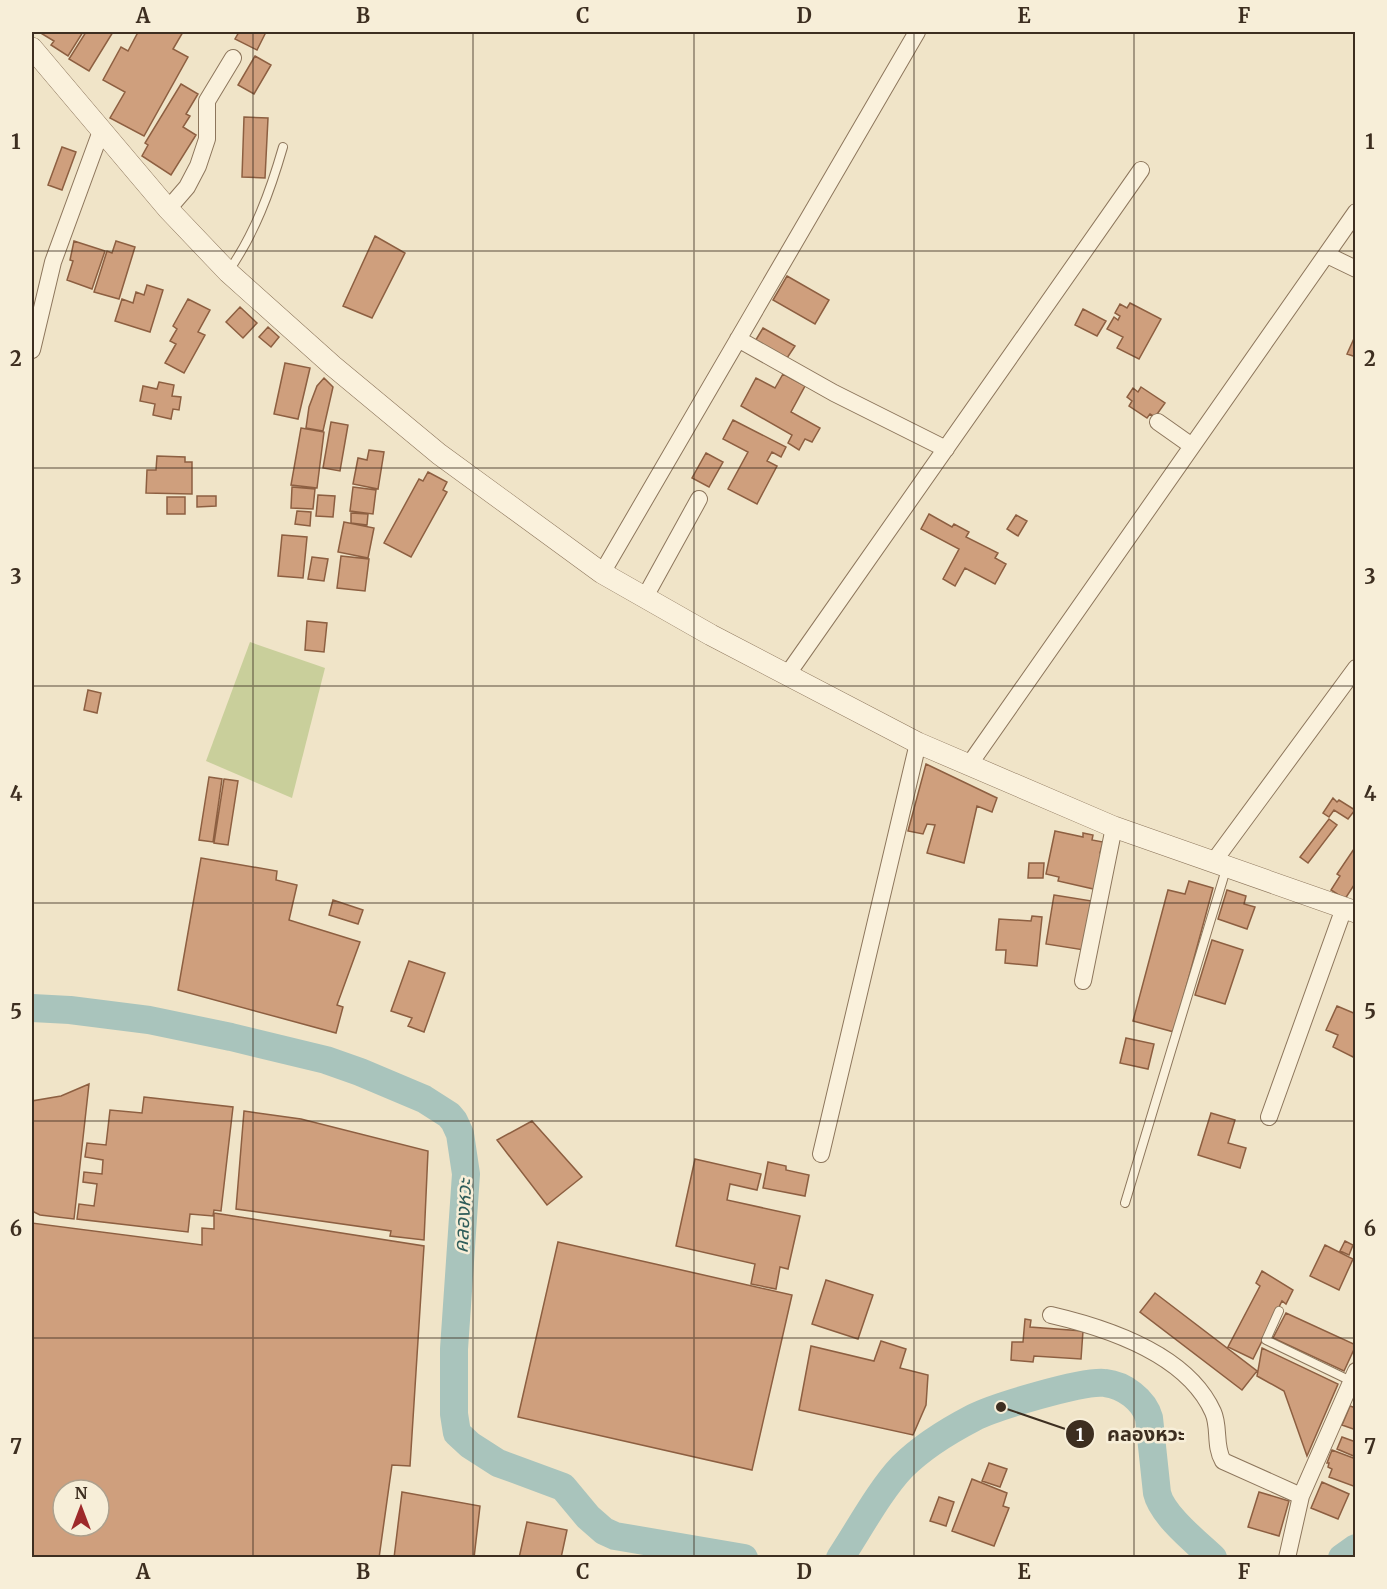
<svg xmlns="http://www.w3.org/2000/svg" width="1387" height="1589" viewBox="0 0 1387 1589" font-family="Merriweather,'Noto Sans Thai',serif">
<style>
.green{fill:#c9cf9b}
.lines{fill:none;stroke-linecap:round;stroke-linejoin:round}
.river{stroke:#a9c4bc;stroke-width:28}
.building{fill:#cf9f7d;stroke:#8d5f41;stroke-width:1.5;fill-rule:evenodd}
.service-casing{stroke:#8d765c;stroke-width:10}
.minor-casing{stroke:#8d765c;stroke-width:18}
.tertiary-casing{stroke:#8d765c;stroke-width:22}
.service{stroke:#faf1dc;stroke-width:8}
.minor{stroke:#faf1dc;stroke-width:16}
.tertiary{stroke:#faf1dc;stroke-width:21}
.grid{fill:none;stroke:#3d2e20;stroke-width:1.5;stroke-opacity:0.55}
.labels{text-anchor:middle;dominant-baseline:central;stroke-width:5;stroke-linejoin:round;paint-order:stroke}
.water-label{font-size:20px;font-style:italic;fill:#2f5d5a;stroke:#f7eed8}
.leader{fill:none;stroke:#3d2e20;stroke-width:2}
.callout-dot{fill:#3d2e20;stroke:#f7eed8;stroke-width:2}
.mark-label{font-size:18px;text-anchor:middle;font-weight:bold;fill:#fff}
.callout-label{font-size:20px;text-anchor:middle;font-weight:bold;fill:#3d2e20;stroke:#f7eed8;stroke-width:5;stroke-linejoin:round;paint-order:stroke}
.neatline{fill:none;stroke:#3d2e20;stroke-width:2}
.grid-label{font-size:20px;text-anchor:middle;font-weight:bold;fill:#3d2e20}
</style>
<rect width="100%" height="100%" fill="#f0e4c8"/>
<path class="green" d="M250,642L325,668L292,798L206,761Z"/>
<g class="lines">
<path class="river" d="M32,1008L70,1010L149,1020L231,1037L326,1060L360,1072L424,1099L449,1115L454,1121L460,1134L466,1174L454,1349V1414L457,1433L470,1445L498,1463L563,1487L588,1517L604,1531L615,1536L744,1558
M840,1558C858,1531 880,1490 902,1467C922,1447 948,1431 973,1418C994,1407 1084,1380 1105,1383C1124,1385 1144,1400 1149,1418L1157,1493C1162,1515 1196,1542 1213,1558
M1342,1558L1356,1548"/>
</g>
<path class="building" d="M39,32H83L68,56L51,45L54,41Z
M86,32H113L89,71L69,59Z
M134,32H183L173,49L188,57L144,136L110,118L125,92L103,80L121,47L128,51L137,34Z
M239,32H266L257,50L235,39Z
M255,56L271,65L254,94L238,85Z
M181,84L198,94L186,114L190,116L183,127L196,135L171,175L142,156L148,145L145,143Z
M244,117L268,118L265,178L242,177Z
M62,147L76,152L62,190L48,185Z
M375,236L405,253L372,318L343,306Z
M74,241L105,251L92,289L67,280L73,261L70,260Z
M116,241L135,247L119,299L94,292L107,251L112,253Z
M787,276L829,300L815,324L773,300Z
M147,285L163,290L150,332L115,321L122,299L133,303L136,292L144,295Z
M188,299L210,310L198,332L205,335L184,373L165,363L176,344L170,341L177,329L173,326Z
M1130,303L1161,319L1139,359L1117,348L1123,337L1107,329L1114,317L1118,320L1120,316L1115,313L1120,304L1127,308Z
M240,307L257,323L243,338L226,322Z
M1083,309L1106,321L1097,336L1075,325Z
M268,327L279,337L271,347L259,337Z
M763,328L795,346L785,361L754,343Z
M1356,334V357L1347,354Z
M285,363L310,368L298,419L274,414Z
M783,374L805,386L791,412L820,428L812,442L805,439L799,450L788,443L792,435L741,406L756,378L775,388Z
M324,378L333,387L323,431L306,428L309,407L317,386Z
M159,382L174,385L172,396L181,397L179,410L173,409L171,419L153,415L155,404L140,401L143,386L157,389Z
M1141,387L1165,403L1155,417L1150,414L1147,418L1129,406L1132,401L1127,397L1133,388L1138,392Z
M733,420L786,447L781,457L772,452L767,461L777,466L757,504L728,489L748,452L723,439Z
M331,422L348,425L340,471L323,468Z
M301,428L324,432L317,488L291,485Z
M369,450L384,452L378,489L353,484L358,458L367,460Z
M706,453L723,462L709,487L692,478Z
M157,456L185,457V462H192V494L146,493L147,470H156Z
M428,472L447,482L443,490L447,492L411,557L384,543L419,479L423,481Z
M292,487L315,489L313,509L291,508Z
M353,487L376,490L373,514L350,511Z
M318,495L335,496L333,517L316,516Z
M197,496H216V506L197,507Z
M167,497H185V514H167Z
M297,511L311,512L310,526L295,524Z
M351,513L368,514L367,525L351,523Z
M929,514L952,527L954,524L969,532L966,537L998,553L995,558L1006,564L995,584L965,568L955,586L943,579L959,549L921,529Z
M1016,515L1027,521L1018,536L1007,529Z
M344,522L374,528L368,558L338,552Z
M282,535L307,537L303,578L278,576Z
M341,556L369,559L365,591L337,588Z
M312,557L328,559L324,581L308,579Z
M307,621L327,623L324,652L305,650Z
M88,690L101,693L97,713L84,710Z
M926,764L997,798L992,812L977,806L964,863L927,853L935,825L927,824L923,834L908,831Z
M209,777L222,779L213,842L199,840Z
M224,779L238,781L228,845L214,843Z
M1333,798L1337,802L1339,800L1355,810L1348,819L1334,810L1329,817L1323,813Z
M1329,819L1337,825L1308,863L1300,857Z
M1055,831L1083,837V833L1093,835L1092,840L1103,842L1100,853L1106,854L1098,890L1058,881L1059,877L1046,874Z
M1356,846V882L1345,899L1331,890L1340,876L1337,874Z
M201,858L277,871L276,880L297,885L289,920L360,942L337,1005L343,1007L336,1033L178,990Z
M1029,863H1044L1043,878H1028Z
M1189,881L1213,888L1174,1032L1133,1021L1168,890L1185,894Z
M1227,890L1246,896L1244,904L1255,907L1247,929L1218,919Z
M1054,895L1092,901L1084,950L1046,944Z
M333,900L363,910L358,924L329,915Z
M1032,916L1042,917L1037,966L1005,963L1006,950H996L999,919L1031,921Z
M1212,940L1243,950L1225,1004L1195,995Z
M409,961L445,973L424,1032L408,1026L412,1018L391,1011Z
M1337,1006L1356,1014V1052L1353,1057L1333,1047L1338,1035L1326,1030Z
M1126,1038L1154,1044L1148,1069L1120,1063Z
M89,1084L74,1219L40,1215L32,1211V1101L61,1096Z
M144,1097L233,1107L221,1211L214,1210L213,1216L190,1214L188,1232L77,1219L79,1204L94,1206L97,1184L83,1182L84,1172L102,1174L103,1160L85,1157L87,1143L106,1145L110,1110L142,1113Z
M244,1111L301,1119L428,1151L424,1240L390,1236L391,1231L236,1209Z
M1211,1113L1235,1120L1228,1143L1246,1148L1240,1168L1198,1155Z
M532,1121L582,1177L547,1205L497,1140Z
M695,1159L761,1174L757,1190L730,1184L727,1200L800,1216L788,1269L780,1267L776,1289L751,1284L755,1264L676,1246Z
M768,1162L786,1166V1170L809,1175L805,1196L763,1188Z
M214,1213L424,1246L410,1466L392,1465L379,1558H32V1223L202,1245V1228L214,1229ZM63,1490H99V1526H63Z
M1345,1241L1353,1245L1349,1255L1340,1251Z
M558,1242L792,1295L752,1470L518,1417Z
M1325,1245L1353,1259L1339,1290L1310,1276Z
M1262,1271L1293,1290L1286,1304L1282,1301L1253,1359L1228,1347L1260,1286L1256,1283Z
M826,1280L873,1295L858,1339L812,1324Z
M1155,1293L1257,1371L1242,1390L1140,1312Z
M1286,1313L1356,1345L1344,1371L1273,1338Z
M1025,1319L1031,1320L1030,1327L1083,1331L1081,1359L1034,1356L1033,1362L1011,1360L1012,1342H1023Z
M881,1341L906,1349L900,1368L928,1375L926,1405L913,1435L799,1410L811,1346L874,1361Z
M1262,1348L1338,1384L1307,1456L1284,1391L1257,1376Z
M1350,1406L1356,1408V1430L1342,1425Z
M1342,1437L1356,1442V1457L1337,1449Z
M1332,1450L1356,1459V1487L1329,1477L1332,1469L1328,1467L1329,1463H1327Z
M989,1463L1007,1469L1000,1487L982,1481Z
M972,1479L1007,1493L1003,1506L1009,1508L994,1546L952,1531Z
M1322,1482L1349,1494L1338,1519L1311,1508Z
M402,1492L480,1506L474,1558H394Z
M1259,1492L1289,1501L1279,1536L1248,1527Z
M939,1497L954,1502L946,1526L930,1521Z
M527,1522L567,1530L561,1558H519Z"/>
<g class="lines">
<g class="service-casing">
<path id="service" d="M228,272C255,233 270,192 283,147
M1125,1203C1160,1091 1192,978 1227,866
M1279,1311L1266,1340L1351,1381"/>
</g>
<g class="minor-casing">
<path id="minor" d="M168,209L187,187L198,166L207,139V101L233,58
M1327,255L1356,269
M738,339L834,393L946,449
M32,350L53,262L101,131
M1158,422L1192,446
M602,573L917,32
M645,597L699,499
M787,675L1141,170
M969,765L1356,212
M1214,861L1356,668
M1083,981L1114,827
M1269,1117L1344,908
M821,1154L918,743
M1051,1315C1107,1328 1187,1354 1213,1412C1220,1427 1214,1446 1223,1461L1301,1496
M1287,1558L1301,1496L1356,1371"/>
</g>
<g class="tertiary-casing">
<path id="tertiary" d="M32,48L168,209L228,272L333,366L439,454L602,573L711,635L918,743L1114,827L1356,912"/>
</g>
<use href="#service" class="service"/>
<use href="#minor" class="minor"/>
<use href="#tertiary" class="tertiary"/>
</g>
<path class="grid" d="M253,32V1558M473,32V1558M694,32V1558M914,32V1558M1134,32V1558M32,251H1356M32,468H1356M32,686H1356M32,903H1356M32,1121H1356M32,1338H1356"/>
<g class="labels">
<g class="water-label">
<text transform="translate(462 1216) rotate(-87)">คลองหวะ</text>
</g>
</g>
<path class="leader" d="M1001 1407L1080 1434"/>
<g class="callout-dot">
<circle cx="1001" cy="1407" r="6"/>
<circle cx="1080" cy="1434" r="15"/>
</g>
<g class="mark-label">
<text x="1080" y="1441">1</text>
</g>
<g class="callout-label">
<text x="1146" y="1441">คลองหวะ</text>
</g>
<rect width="1387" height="1589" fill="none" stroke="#f7eed8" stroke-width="66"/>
<g transform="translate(81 1508)"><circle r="28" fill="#f7eed8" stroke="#ada18e" stroke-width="1.5"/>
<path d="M0-4.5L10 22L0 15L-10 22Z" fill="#9e2a2b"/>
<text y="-9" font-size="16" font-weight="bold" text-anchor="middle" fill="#3d2e20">N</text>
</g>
<rect x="33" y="33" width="1321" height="1523" class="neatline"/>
<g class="grid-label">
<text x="143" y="23">A</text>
<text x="363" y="23">B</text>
<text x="583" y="23">C</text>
<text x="804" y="23">D</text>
<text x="1024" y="23">E</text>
<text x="1244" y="23">F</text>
<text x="16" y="149">1</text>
<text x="1370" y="149">1</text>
<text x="16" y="366">2</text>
<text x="1370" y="366">2</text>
<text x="16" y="584">3</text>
<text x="1370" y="584">3</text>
<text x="16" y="801">4</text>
<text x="1370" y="801">4</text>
<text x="16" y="1019">5</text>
<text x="1370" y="1019">5</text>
<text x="16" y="1236">6</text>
<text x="1370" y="1236">6</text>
<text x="16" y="1454">7</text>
<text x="1370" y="1454">7</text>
<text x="143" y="1579">A</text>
<text x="363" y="1579">B</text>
<text x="583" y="1579">C</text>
<text x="804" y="1579">D</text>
<text x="1024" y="1579">E</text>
<text x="1244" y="1579">F</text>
</g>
</svg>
